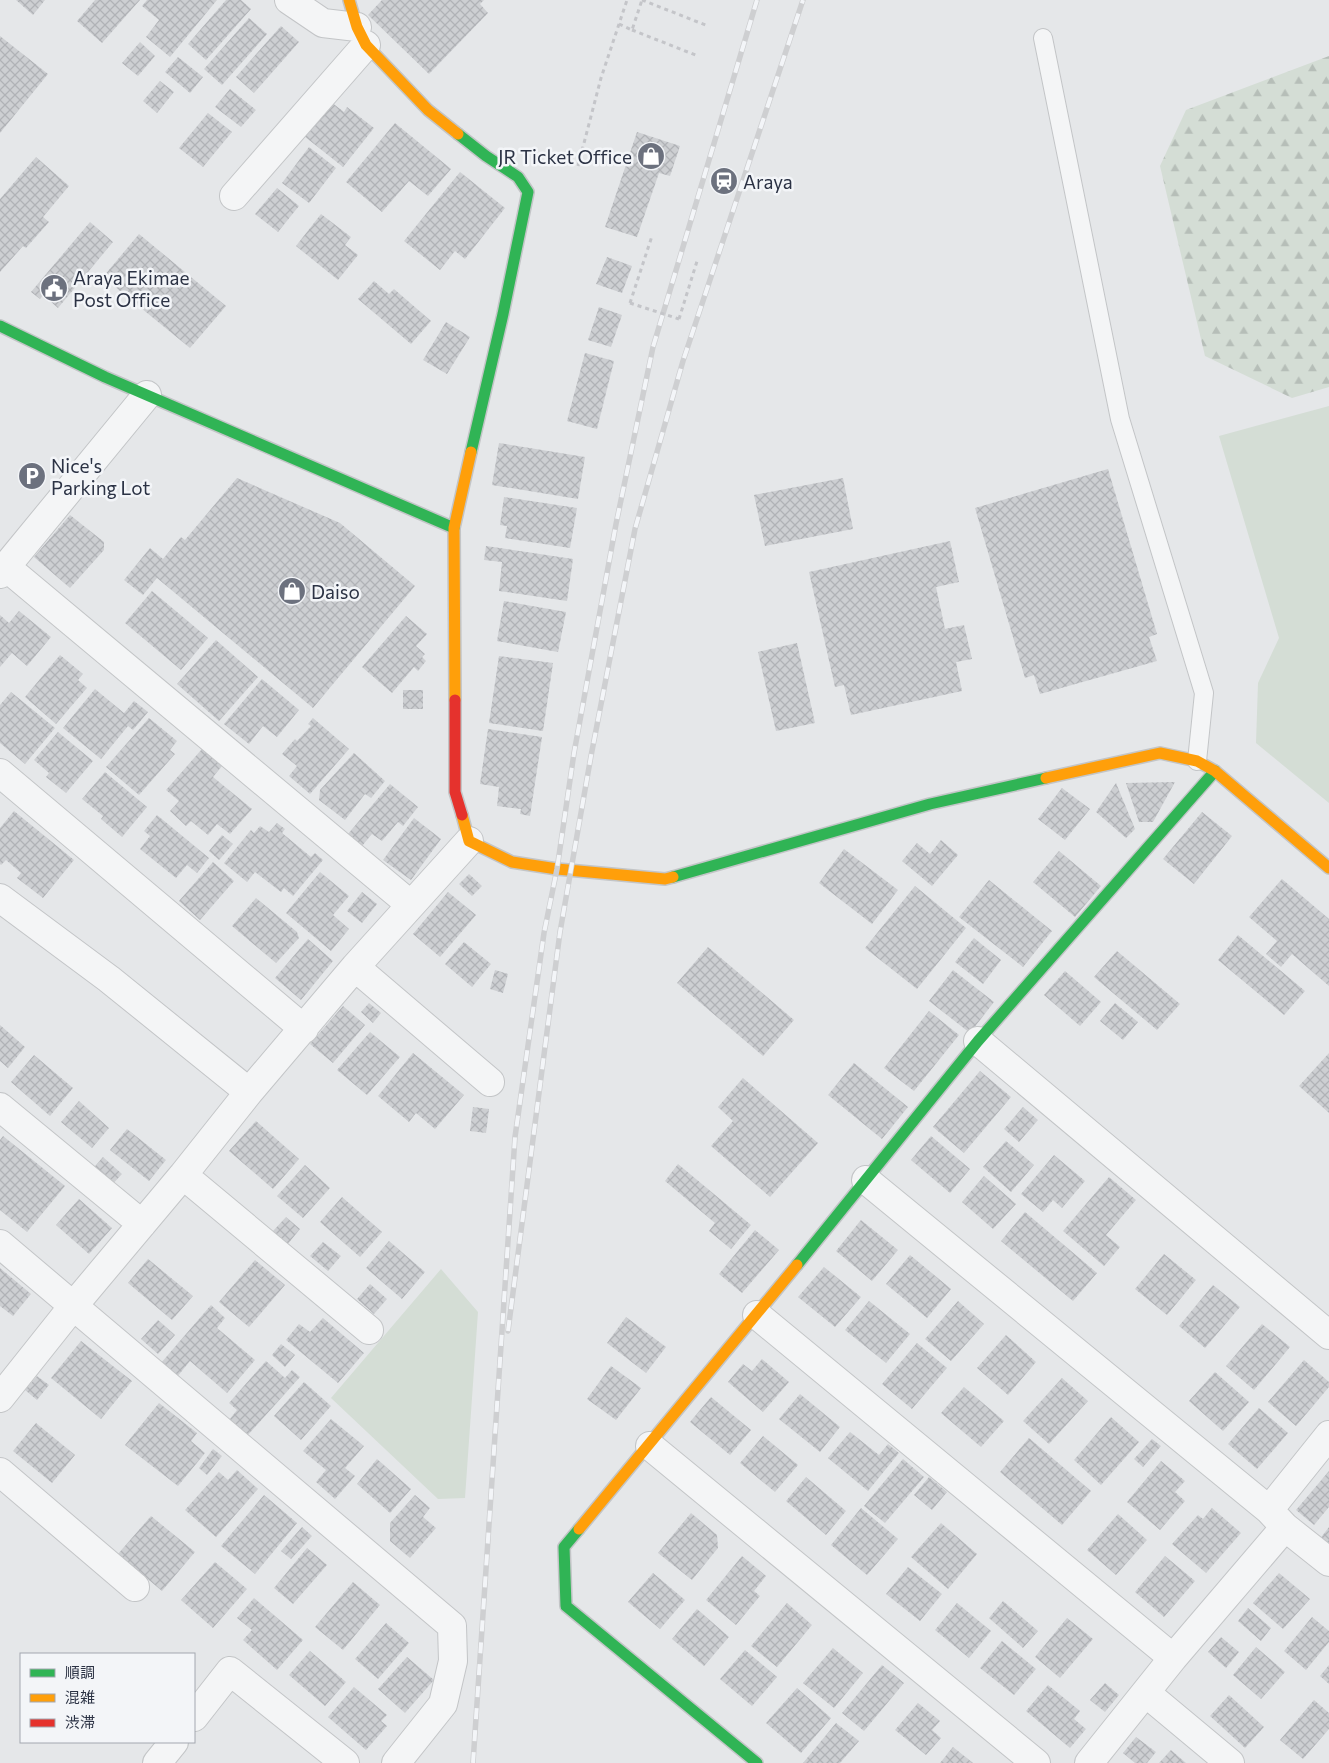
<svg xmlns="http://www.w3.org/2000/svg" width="1329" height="1763" viewBox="0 0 1329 1763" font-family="Commissioner,'Noto Sans JP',sans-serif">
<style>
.grass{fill:#d4ddd5}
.forest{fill:url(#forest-firs)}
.building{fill:url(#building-cross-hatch)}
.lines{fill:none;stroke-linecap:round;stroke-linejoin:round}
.lane-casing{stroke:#c3c5c7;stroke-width:20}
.street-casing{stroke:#c3c5c7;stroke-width:30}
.fast-casing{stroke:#c3c5c7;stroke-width:14}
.slow-casing{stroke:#c3c5c7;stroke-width:14}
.jam-casing{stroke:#c3c5c7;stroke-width:14}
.path{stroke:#c4c5c9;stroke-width:3;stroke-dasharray:4 4;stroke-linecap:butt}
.lane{stroke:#f4f5f6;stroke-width:18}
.street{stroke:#f4f5f6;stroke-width:28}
.fast{stroke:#30b455;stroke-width:11}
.slow{stroke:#ff9f0a;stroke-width:11}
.jam{stroke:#e5322d;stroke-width:11}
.rail-casing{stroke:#cecfd1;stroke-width:5.5}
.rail{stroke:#f3f5f8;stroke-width:4;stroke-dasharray:11;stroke-linecap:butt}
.path-bridge{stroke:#c4c5c9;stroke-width:3;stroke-dasharray:4 4;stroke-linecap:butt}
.labels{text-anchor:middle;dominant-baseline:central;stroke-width:5;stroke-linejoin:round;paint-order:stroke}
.poi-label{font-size:19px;fill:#2b3244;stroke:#f3f5f8;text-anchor:start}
</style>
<defs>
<pattern id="forest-firs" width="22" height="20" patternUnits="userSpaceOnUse" patternTransform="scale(1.25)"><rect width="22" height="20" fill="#d4ddd5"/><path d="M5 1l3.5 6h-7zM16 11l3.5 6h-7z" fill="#b6beb8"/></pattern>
<pattern id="building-cross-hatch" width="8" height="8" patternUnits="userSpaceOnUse" patternTransform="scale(1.25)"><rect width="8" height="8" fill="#cdcfd2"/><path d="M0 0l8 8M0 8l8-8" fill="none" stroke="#b0b2b6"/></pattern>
</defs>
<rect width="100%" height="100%" fill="#e5e7e9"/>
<path class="grass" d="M1329,406V803L1256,743L1258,683L1279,638L1219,436Z
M441,1269L478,1312L465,1498L438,1499L331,1398Z"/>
<path class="forest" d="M1329,56V387L1292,398L1205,356L1160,166L1186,110Z"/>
<path class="building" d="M16,0H45L33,15Z
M95,0H140L102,43L77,21Z
M147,0H217L170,57L146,37L159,20L142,6Z
M226,0H241L251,9L206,60L188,44Z
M382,0H484L480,4L488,13L429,74L368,15Z
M249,18L267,34L222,85L204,69Z
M281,26L299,42L254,93L236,77Z
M0,36L48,74L0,133Z
M140,42L155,56L138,76L122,63Z
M178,57L203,77L190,93L165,72Z
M160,81L174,92L157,113L143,101Z
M230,89L256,110L241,127L215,107Z
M331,102L344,112L347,107L374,128L343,167L304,136Z
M208,113L232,132L203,167L179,148Z
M395,123L451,169L428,196L409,181L382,212L346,182Z
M637,132L680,146L670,176L659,173L637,237L605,227Z
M309,147L336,168L309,203L282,183Z
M36,157L69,186L43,217L49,222L26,248L23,246L0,272V199Z
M460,172L505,208L465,259L455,251L440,270L404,241Z
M277,188L299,206L278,232L255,214Z
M321,214L351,237L345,245L358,255L338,280L296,246Z
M90,222L113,242L58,308L43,295L40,299L31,292Z
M139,234L226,306L190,348L103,277Z
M607,257L632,266L622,293L596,284Z
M374,281L389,294L394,289L431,321L411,344L358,299Z
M599,307L622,315L611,347L588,340Z
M446,322L470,337L447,374L423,360Z
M585,353L614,361L597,429L567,421Z
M499,443L585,457L578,499L492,485Z
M1108,469L1157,634L1149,637L1157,661L1040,694L1034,675L1025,678L975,508Z
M237,478L340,523L415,586L313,708L157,578L143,595L124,580L150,548L163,559L181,537L185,540Z
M843,478L853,529L765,546L754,495Z
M504,497L577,508L570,548L505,538L507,526L500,525Z
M70,515L104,542V550L70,588L34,557Z
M950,541L959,582L936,587L945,629L964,625L972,659L956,662L962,691L851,715L844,685L835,687L809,572Z
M486,546L573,559L567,601L499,591L502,562L484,560Z
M152,591L208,638L181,670L125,623Z
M504,601L566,612L558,652L497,641Z
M19,611L51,637L27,666L12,653L0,667V615L9,623Z
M406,616L427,634L416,646L425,654L422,657L426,661L418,671L414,667L392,693L362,667Z
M216,640L258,677L219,721L177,684Z
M797,643L815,723L776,731L758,652Z
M60,655L83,674L78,680L87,688L56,724L25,697Z
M499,656L553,663L543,731L489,723Z
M262,679L299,710L277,737L263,726L249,744L224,724Z
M95,689L124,713L134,701L148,712L133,730L128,726L101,759L63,728Z
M403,690H423V709H403Z
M11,692L55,728L25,764L0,743V705Z
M149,718L177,741L170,750L175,754L139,795L106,767Z
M313,718L349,749L310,794L289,776L297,766L282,754L295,739L297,741L311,726L308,724Z
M488,729L542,737L530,816L520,814L521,809L497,806L499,787L480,784Z
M58,732L93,761L66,793L46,777L49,773L34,760Z
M202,749L222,766L213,777L252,809L230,834L217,824L208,835L191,821L186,826L170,811L179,801L166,790Z
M354,753L385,781L371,798L365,794L345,820L319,800L320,790Z
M105,772L147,807L122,837L101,819L103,816L82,799Z
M1175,782L1153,822H1139L1126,783Z
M1116,783L1135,829L1126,838L1096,812Z
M390,784L418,807L403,826L398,822L382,841L372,834L362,846L348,834Z
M1062,788L1090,809L1065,840L1038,819Z
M14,811L74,860L43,898L17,878L21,873L6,860L1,865L0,864V828Z
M1202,812L1232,836L1194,884L1163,859Z
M157,815L209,858L197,873L187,865L176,878L140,849L150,836L144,831Z
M414,818L441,839L411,880L383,860Z
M277,823L285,829L282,833L311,857L315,853L323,860L293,896L284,888L281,892L255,872L247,882L224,863L251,830L254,833L260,826L269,832Z
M222,835L233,844L219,860L209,851Z
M941,840L958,855L932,886L902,861L917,843L930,854Z
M844,849L898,890L872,924L819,883Z
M1059,851L1101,886L1075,917L1033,882Z
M213,862L234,881L200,920L179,901Z
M320,872L349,896L333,915L349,929L331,951L286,913Z
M469,874L482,886L472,896L459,884Z
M1282,879L1329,919V986L1292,954L1281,967L1266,954L1277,941L1249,917Z
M989,880L1052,931L1023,967L959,917Z
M915,886L966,928L917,989L865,948Z
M362,892L377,904L362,923L347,911Z
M448,892L476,915L440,957L413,934Z
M256,898L297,932L299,938L276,963L232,926Z
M1238,935L1305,991L1284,1015L1218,960Z
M974,938L1001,960L983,984L955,962Z
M308,939L333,961L301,1000L275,978Z
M464,942L491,964L472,987L445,964Z
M708,947L794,1020L763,1056L677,983Z
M1117,951L1180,1004L1157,1030L1094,977Z
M495,970L508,974L503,993L490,989Z
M953,970L994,1002L970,1033L929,1001Z
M1065,971L1101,1002L1080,1026L1044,995Z
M369,1003L381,1013L373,1023L361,1012Z
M1115,1003L1138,1022L1123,1040L1100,1021Z
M343,1006L365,1025L333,1063L310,1044Z
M929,1011L959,1035L914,1091L884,1068Z
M0,1025L25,1047L8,1068L0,1061Z
M370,1032L400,1057L367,1095L337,1070Z
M413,1053L464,1095L435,1129L416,1113L409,1122L378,1096Z
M1329,1053V1113L1299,1086Z
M34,1055L73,1088L50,1116L11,1082Z
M854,1063L908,1107L882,1139L828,1095Z
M980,1071L1011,1097L964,1153L933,1127Z
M743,1078L818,1143L770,1197L711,1146L733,1121L718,1107Z
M79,1101L109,1128L92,1148L61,1122Z
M473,1107L489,1109L486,1133L470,1131Z
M1023,1107L1038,1120L1019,1142L1004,1129Z
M256,1121L299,1159L273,1189L229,1151Z
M127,1129L166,1160L149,1181L110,1150Z
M3,1136L65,1186L27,1232L0,1210V1140Z
M931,1136L970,1169L950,1193L911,1160Z
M1006,1141L1034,1165L1011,1192L983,1167Z
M1054,1155L1085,1181L1062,1208L1053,1200L1043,1212L1021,1194Z
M103,1157L122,1174L109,1188L90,1172Z
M678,1164L751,1225L731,1249L709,1231L715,1223L665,1181Z
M305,1165L330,1188L303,1218L277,1196Z
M984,1176L1016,1204L993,1229L962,1202Z
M1109,1177L1136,1200L1106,1235L1120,1247L1104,1266L1063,1231Z
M342,1197L382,1232L360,1257L320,1222Z
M79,1199L112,1228L89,1254L56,1225Z
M1025,1212L1097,1273L1073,1301L1001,1241Z
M286,1217L300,1229L287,1245L273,1231Z
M861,1220L898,1250L872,1281L836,1251Z
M755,1230L779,1250L742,1293L719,1274Z
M389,1241L425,1272L402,1299L366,1268Z
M323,1242L341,1256L328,1271L310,1256Z
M1164,1254L1196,1280L1167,1315L1135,1289Z
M910,1255L951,1289L927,1318L886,1284Z
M148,1259L193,1296L172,1320L128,1283Z
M255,1260L285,1285L249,1327L219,1302Z
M824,1267L861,1297L835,1327L798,1297Z
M0,1268L31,1294L13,1316L0,1306Z
M370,1284L387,1299L374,1314L357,1299Z
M1213,1285L1240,1307L1205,1348L1179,1326Z
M869,1301L910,1334L886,1363L845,1330Z
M958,1301L984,1324L951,1361L925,1339Z
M211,1305L225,1318L217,1328L255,1360L227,1393L190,1361L177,1377L161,1363Z
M626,1317L666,1347L646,1373L607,1343Z
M323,1318L364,1353L338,1383L286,1340L299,1324L310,1332Z
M158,1320L175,1335L158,1354L141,1339Z
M1262,1324L1290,1347L1254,1390L1226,1366Z
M1006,1335L1036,1362L1008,1395L977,1368Z
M81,1341L132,1381L101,1419L51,1378Z
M917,1343L947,1368L912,1409L882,1384Z
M281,1344L295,1355L285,1367L272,1355Z
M762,1359L789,1382L763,1412L728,1382L743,1364L752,1371Z
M1304,1360L1329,1382V1387L1296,1426L1268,1402Z
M266,1361L285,1378L292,1370L300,1377L247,1436L229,1420L237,1410L229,1403Z
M611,1366L641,1388L616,1420L587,1399Z
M1215,1372L1249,1402L1223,1431L1189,1401Z
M37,1376L49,1385L37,1400L25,1390Z
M1062,1378L1088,1401L1049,1444L1023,1421Z
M304,1382L331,1406L301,1440L274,1416Z
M964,1387L1004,1421L981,1447L941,1413Z
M800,1394L840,1427L820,1452L779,1419Z
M711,1397L751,1430L730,1455L690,1422Z
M159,1403L197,1433L191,1441L205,1453L178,1486L125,1445Z
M1259,1408L1288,1433L1257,1469L1228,1444Z
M1111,1417L1139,1442L1101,1485L1074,1460Z
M331,1419L364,1446L345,1468L355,1476L335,1499L316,1482L326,1470L303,1451Z
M36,1423L75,1455L52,1483L13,1451Z
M850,1432L879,1455L888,1444L899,1453L868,1491L828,1458Z
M763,1436L798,1465L775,1492L740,1463Z
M1029,1438L1091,1491L1062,1525L1000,1472Z
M1152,1439L1161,1446L1143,1467L1134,1459Z
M213,1449L222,1456L207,1475L199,1468Z
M377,1459L411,1489L390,1513L357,1484Z
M903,1459L924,1477L885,1523L864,1506Z
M1161,1461L1185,1481L1175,1492L1185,1501L1160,1530L1127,1502Z
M237,1470L258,1489L216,1537L185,1510L219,1472L228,1480Z
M1329,1471V1507L1314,1525L1296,1510Z
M806,1477L846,1511L826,1535L786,1501Z
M929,1477L947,1492L932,1510L914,1495Z
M264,1495L297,1523L255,1574L221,1546Z
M415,1495L430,1508L423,1517L436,1528L410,1558L390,1541V1523Z
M861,1508L898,1539L867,1575L831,1545Z
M1212,1508L1241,1533L1206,1573L1172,1544L1198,1515L1203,1519Z
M691,1513L717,1535L718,1548L692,1580L658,1553Z
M1118,1514L1147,1540L1116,1575L1087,1550Z
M151,1516L195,1552L162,1591L118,1554Z
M941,1523L977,1554L948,1589L911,1557Z
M302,1527L312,1536L291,1559L281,1551Z
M1329,1527V1548L1319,1540Z
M307,1548L327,1565L293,1604L274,1588Z
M742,1556L766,1576L754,1591L760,1596L736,1625L706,1600Z
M1165,1556L1195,1581L1164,1617L1135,1592Z
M215,1562L247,1589L213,1628L181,1600Z
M908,1567L942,1594L920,1621L886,1594Z
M653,1573L685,1600L660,1629L628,1602Z
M1279,1573L1310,1599L1283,1629L1253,1603Z
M353,1582L380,1605L343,1650L315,1627Z
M254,1598L303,1640L277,1670L243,1640L252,1630L237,1618Z
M1003,1601L1038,1631L1023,1648L989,1618Z
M787,1603L812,1625L777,1667L751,1646Z
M957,1603L991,1631L969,1658L935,1630Z
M1248,1608L1271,1628L1261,1641L1238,1621Z
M697,1609L729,1637L704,1666L672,1639Z
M1312,1617L1329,1631V1642L1306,1670L1284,1651Z
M1067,1618L1093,1639L1060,1678L1035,1657Z
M386,1623L409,1643L378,1679L355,1659Z
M1221,1637L1239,1652L1226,1668L1208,1652Z
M1002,1641L1036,1669L1014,1695L980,1668Z
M1256,1647L1285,1672L1261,1699L1233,1675Z
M833,1648L863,1673L834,1708L803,1683Z
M745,1650L777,1677L752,1706L720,1679Z
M310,1651L346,1682L325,1706L289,1675Z
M407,1657L434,1680L405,1713L378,1689Z
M882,1665L904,1683L864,1731L842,1713Z
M1329,1665V1684L1320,1676Z
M1105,1683L1119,1695L1105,1712L1090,1700Z
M1048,1685L1080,1711L1074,1719L1086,1729L1070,1748L1026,1711Z
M354,1687L387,1715L381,1721L387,1726L366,1750L328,1717Z
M797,1688L831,1718L801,1753L766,1723Z
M1229,1695L1264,1727L1245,1748L1210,1716Z
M1314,1700L1329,1713V1729L1303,1759L1280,1740Z
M918,1703L940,1721L932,1730L941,1738L926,1755L895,1730Z
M836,1723L859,1741L840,1763H803Z
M1136,1737L1156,1752L1147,1763H1135L1123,1753Z
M953,1747L973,1763H940Z
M1171,1750L1186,1763H1159Z"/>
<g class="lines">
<g class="lane-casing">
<path id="lane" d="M1043,38L1120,419L1204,693L1197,761"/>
</g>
<g class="street-casing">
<path id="street" d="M289,0L323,23L357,27
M234,196L366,45
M6,567L411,905
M0,574L147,395
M0,773L304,1029
M0,898L109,979L249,1092
M355,967L490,1082
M978,1041L1329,1335
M0,1107L142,1224
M183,1175L369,1330
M866,1180L1269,1510L1285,1527L1329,1562
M0,1244L452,1626L453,1661L443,1704L396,1763
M757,1315L1173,1658
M0,1398L74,1305L183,1175L249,1092L355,967L469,841
M650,1446L1036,1763
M0,1472L135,1587
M1269,1510L1329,1435
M1146,1693L1230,1763
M194,1717L230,1671L345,1763
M157,1763L174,1742
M1089,1763L1173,1658L1285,1527"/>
</g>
<g class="fast-casing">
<path id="fast" d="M458,134L486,156L518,177L528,192L503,314L471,452
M0,326L105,377L454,528
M673,877L930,804L1046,778
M797,1265L978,1041L1215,771
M579,1529L564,1547L566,1606L757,1763"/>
</g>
<g class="slow-casing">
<path id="slow" d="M349,0L357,27L366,45L428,110L458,134
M455,700L454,528L471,452
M1046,778L1160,753L1197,761L1215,771L1329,868
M462,815L469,841L512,862L557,869L665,879L673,877
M579,1529L797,1265"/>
</g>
<g class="jam-casing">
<path id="jam" d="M455,700V792L462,815"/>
</g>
<path class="path" d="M642,0L708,26
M619,24L632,30L642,0
M632,30L698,56
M578,166L601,78L627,0
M630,303L652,236
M679,319L698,258"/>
<use href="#lane" class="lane"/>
<use href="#street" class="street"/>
<use href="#fast" class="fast"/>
<use href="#slow" class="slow"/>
<use href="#jam" class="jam"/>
<g class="rail-casing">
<path id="rail" d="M508,1331L560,932L591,756L635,529L683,361L803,0
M473,1763L515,1137L544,933L557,869L574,753L616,524L653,347L757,0"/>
</g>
<use href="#rail" class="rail"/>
<path class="path-bridge" d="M630,303L679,319"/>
</g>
<defs>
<g id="shop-disc" transform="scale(1.4375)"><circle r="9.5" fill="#6c717e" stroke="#f3f5f8"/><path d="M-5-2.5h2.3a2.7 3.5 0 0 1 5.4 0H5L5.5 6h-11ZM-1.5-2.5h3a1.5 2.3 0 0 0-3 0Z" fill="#fff"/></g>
<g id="station-disc" transform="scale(1.4375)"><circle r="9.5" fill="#6c717e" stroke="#f3f5f8"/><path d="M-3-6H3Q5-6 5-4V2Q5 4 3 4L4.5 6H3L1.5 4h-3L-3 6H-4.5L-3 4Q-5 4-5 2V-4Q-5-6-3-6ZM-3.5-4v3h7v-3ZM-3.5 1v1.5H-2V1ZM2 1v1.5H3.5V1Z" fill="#fff"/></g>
<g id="civic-disc" transform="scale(1.4375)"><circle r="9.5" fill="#6c717e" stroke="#f3f5f8"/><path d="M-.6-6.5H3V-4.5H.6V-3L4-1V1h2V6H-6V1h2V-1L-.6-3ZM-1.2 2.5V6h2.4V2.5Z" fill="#fff"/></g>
<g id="parking-disc" transform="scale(1.4375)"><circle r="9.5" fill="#6c717e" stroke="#f3f5f8"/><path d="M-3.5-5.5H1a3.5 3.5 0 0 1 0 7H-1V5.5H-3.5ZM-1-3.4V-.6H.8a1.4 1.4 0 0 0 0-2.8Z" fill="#fff"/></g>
</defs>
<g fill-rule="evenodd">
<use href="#shop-disc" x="651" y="156"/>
<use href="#station-disc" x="724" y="181"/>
<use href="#civic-disc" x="54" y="288"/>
<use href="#parking-disc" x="32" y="476"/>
<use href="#shop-disc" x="292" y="591"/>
</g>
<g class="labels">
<g class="poi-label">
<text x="632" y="156" text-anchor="end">JR Ticket Office</text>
<text x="743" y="181">Araya</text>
<text x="73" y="277">Araya Ekimae<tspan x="73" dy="22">Post Office</tspan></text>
<text x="51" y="465">Nice's<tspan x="51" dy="22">Parking Lot</tspan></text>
<text x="311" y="591">Daiso</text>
</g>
</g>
<rect x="20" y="1653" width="175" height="90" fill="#f3f5f8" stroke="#a3a7b0"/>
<rect x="30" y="1669" width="25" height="8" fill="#30b455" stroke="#a3a7b0"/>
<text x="65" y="1678" font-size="15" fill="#2b3244">順調</text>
<rect x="30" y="1694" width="25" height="8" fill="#ff9f0a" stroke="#a3a7b0"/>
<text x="65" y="1703" font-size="15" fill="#2b3244">混雑</text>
<rect x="30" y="1719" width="25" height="8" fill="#e5322d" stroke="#a3a7b0"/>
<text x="65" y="1728" font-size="15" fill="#2b3244">渋滞</text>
</svg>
